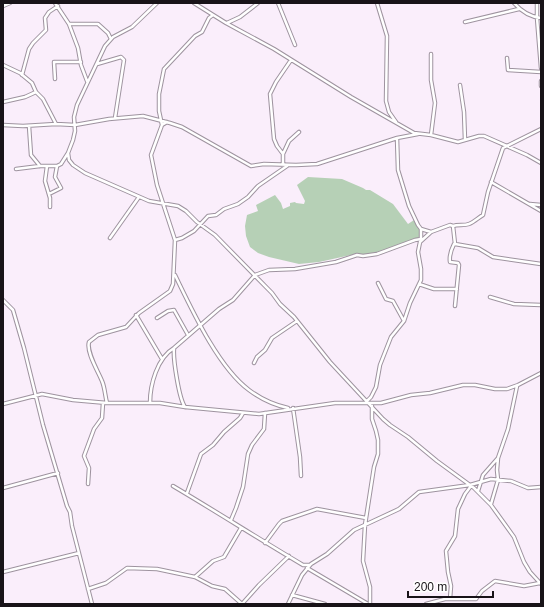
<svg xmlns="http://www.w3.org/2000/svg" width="544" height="607" viewBox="0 0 544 607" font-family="Arial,sans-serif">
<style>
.green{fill:#b6d0b6}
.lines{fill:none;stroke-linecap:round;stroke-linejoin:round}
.minor-casing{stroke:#9e939f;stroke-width:4.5}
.minor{stroke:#fff;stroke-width:2.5}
</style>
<rect width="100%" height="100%" fill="#faeefb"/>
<path class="green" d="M308,177L342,179L363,188L366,190H370L393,204L408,224L414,220L419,227L420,238L395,249L368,254L351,255L319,262L299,264L269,257L258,253L250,247L246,236L245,226L247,215L258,211L256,205L275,195L281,203L283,209L290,206V203L295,202L296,203L304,204L305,201L297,185Z"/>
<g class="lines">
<g class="minor-casing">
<path id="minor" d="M55,3L69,24L78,48L81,65L87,81
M194,3L226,23L274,49L351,97L414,133L431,135L458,142L479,136H484L527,155L541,163
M278,3L295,45
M377,3L387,36L386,101L389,112L396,122
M514,3C521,11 531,17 541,18
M537,3V18L541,68
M3,6L10,3
M465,22L519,9
M227,23L240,17L258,3
M69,24H98L108,33L111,39
M431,54V80L435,103L431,135
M507,58L508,70L541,72
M97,64L121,57L124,60L115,118
M3,65L20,73L32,83L36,92L43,99L56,124
M22,75L29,49L33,43L46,30L45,18L49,12L58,6
M55,79L54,62H81
M541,81V86
M460,85L464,112L465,140
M3,102L25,97L36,92
M3,125L23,126L56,124L75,125L109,119L143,116L170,123L182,127L251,166L264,164L296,165L317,164L397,138L418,134
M162,125L159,111V94L164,69L195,36L202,32L209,18L213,15
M29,126L31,155L40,166
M68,153L69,160L73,165L85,173L149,201L178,206L186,211L197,222L215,235L272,293L280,304L294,317L330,362L383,419L390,425L408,437L437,461L474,488L491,505L514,537L524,562L530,572L541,584
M283,154L289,141L299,132
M283,165V154L277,146L274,139L270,94L276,82L291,60
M47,166L45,181L50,198V207
M16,169L40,166H57L61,164L68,153L73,140L75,131L74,117L77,105L105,46L113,37L132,27L157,3
M491,182L541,211
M49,194L61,188L55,177L57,166
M530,204L541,205
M453,226L455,244L478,248L493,257L541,264
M421,229L431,232
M110,238L139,197
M175,240L182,238L194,231L208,216L216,215L224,209L238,204L248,197L258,186L287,166
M454,244C451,250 449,255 450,262L458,263L459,265L455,306
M175,275C192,310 218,367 249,390C261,399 274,405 288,408
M378,283L386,299L393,301L404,321
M419,284L434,289H457
M490,297L514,304L541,305
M3,300L13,310L24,348L43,425L67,506L70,512L72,526L92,604
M136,315L162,359
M157,318L168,311L174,310L188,335
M174,349C173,359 179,399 185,407
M254,363L257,357L265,350L272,338L297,321
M367,401L371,397L376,387L380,365L391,337L404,321L410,303L421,280V269L418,252L420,242L431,232L450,225L453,226C458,224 464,226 469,224C474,222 478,218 483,215L488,192L503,148L541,129
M107,403C105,396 105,388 102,381C98,371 86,352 89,342L98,335L126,327L139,313L170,291L173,284L175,240L157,185L151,155L162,125L167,122
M150,403C150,385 157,358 174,348L219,309L233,300L255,275L269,270L295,269L336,262L357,255L363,256L377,254L415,240L421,239V229L418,225L409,206L398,170L397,138
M3,404L42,394L73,400L107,403H160L185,407L259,414L335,403H381L411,395L430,393L463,385H475L495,389H507L518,385L541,373
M293,408L300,457L301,476
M88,484L89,468L84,456L94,429L102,418L103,403
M173,486C217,512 259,539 303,565H310
M3,488L58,473
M478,491L483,475L498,458
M187,493L201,454L213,445L224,432L240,418L243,413
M491,504L498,480L497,470L498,458L508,429L517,386
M231,520L236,508L243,487L248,454L252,445L264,429L265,413
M265,543L279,524L282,521L317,509L366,518
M307,568L368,604
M3,572L79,553
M195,577L213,561L224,557L241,528
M88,589L106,583L127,568L157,569L195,577L212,586L225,589L242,604
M292,595L325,604
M450,599L451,586L448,572L446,551L455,536L458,509L465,494L471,486
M242,604L259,585L289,556
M288,604L302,575L311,564L327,554L354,530L399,509L419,492L470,485L491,479L511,481L528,488L541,487
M370,604V587L363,561L365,525L374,467L378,454V440L376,431L372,419V406
M426,604L445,599H476L482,591L495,581L524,586L540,583"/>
</g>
<use href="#minor" class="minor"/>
</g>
<rect width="544" height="607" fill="none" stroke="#181318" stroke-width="8"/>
<path d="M408 591v6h85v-6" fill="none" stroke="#181318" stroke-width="2"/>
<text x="414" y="591" font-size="12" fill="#181318" stroke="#ffffff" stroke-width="3" paint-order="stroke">200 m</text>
</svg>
